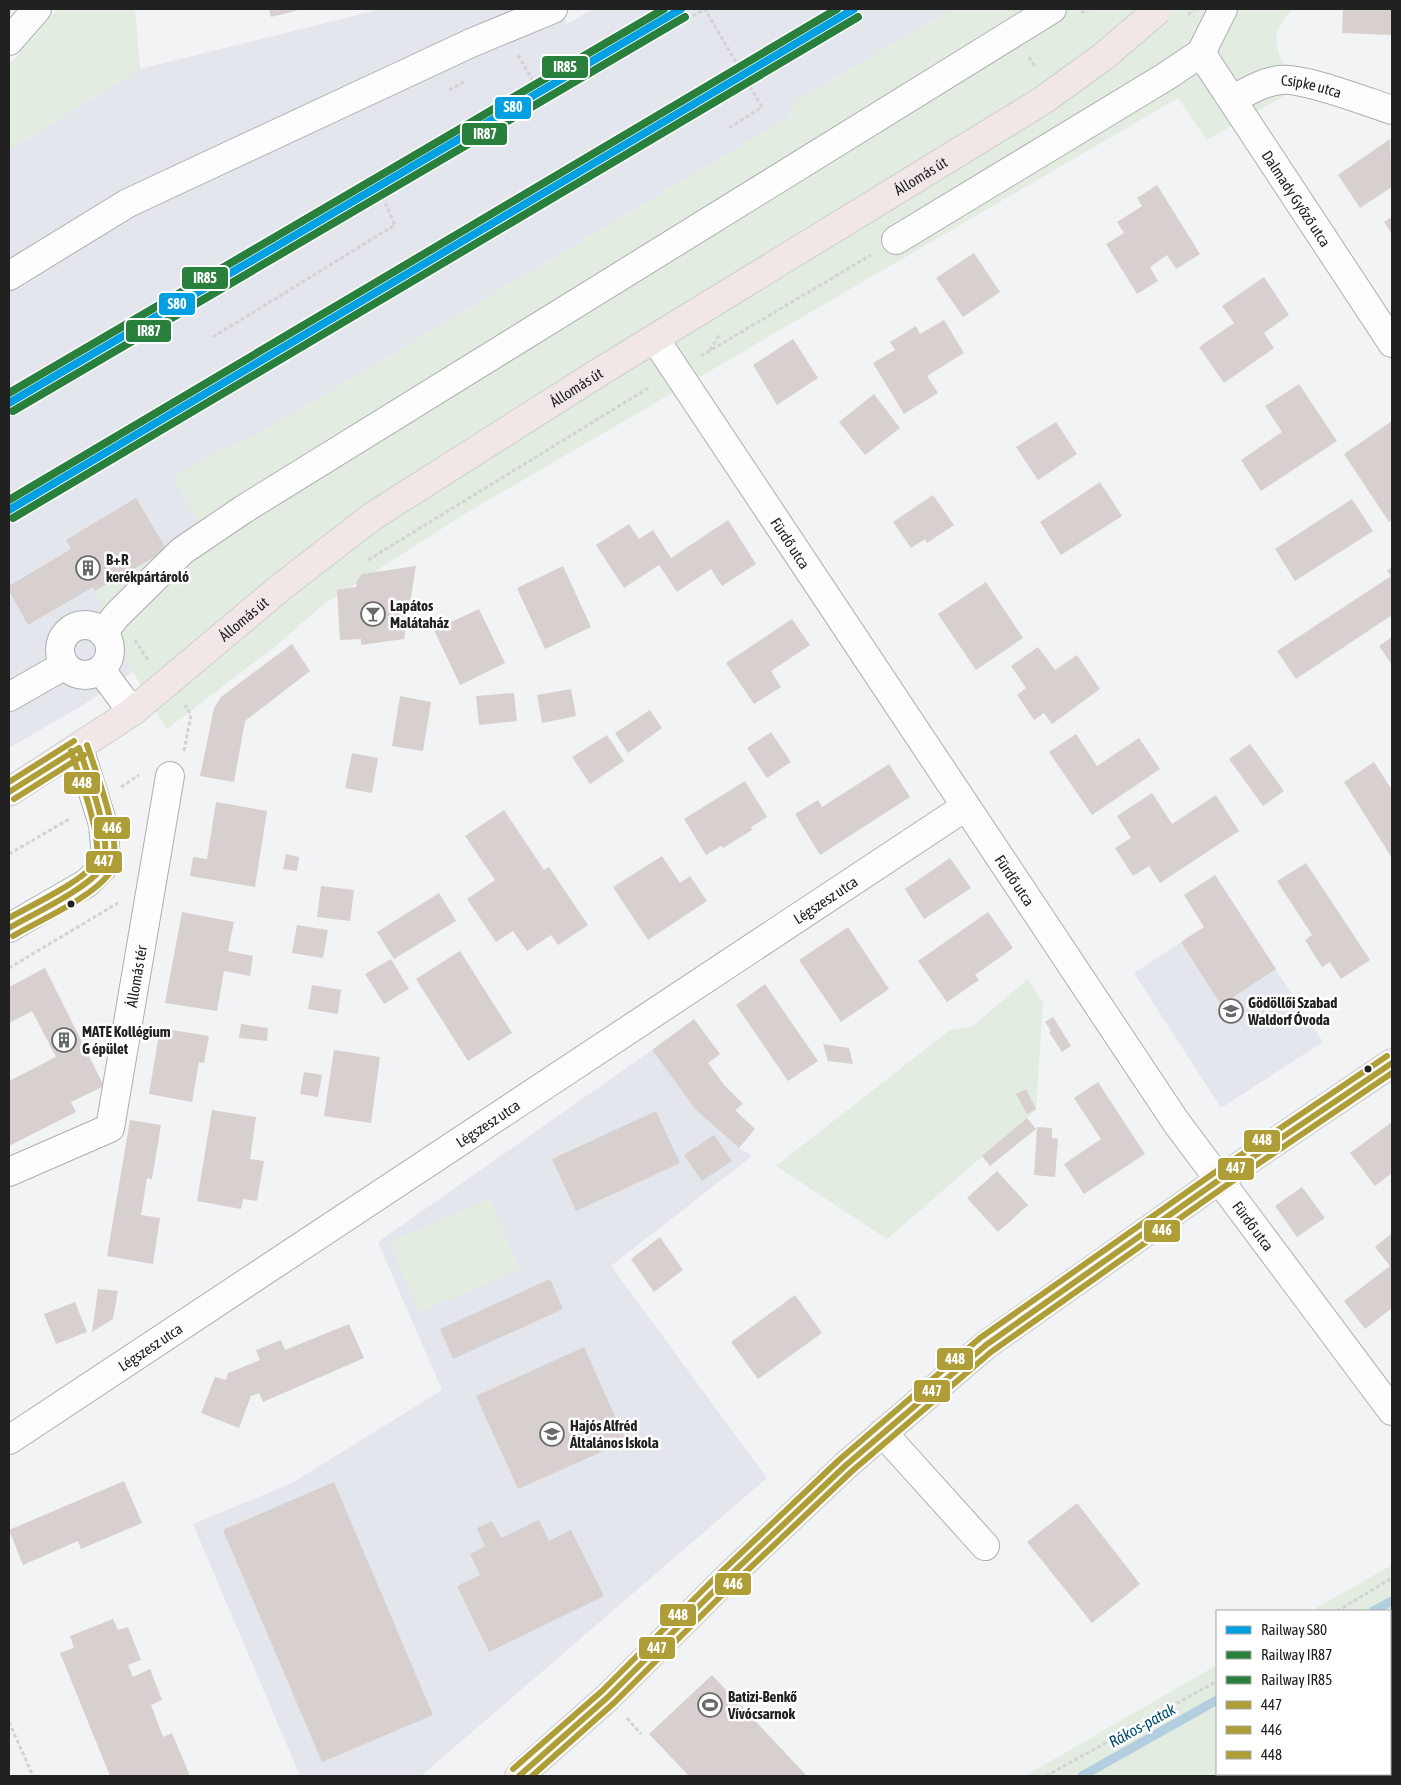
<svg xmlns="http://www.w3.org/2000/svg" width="1401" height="1785" viewBox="0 0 1401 1785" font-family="'Asap Condensed',sans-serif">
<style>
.built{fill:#e3e6ec}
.green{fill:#e2ece1}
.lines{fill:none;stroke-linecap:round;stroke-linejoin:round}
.stream{stroke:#b2cedf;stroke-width:9}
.building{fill:#d8d0ce}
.minor-casing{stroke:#adaeaf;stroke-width:30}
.major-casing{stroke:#cecfcf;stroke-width:30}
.path{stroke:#d3d3d4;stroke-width:3;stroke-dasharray:4 2.5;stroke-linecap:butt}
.minor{stroke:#fdfdfd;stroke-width:28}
.major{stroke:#f0e7e6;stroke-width:28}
.major-bridge-casing{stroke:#cecfcf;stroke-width:30;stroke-linecap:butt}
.path-bridge{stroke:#d3d3d4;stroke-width:3;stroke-dasharray:4 2.5;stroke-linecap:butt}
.major-bridge{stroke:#f0e7e6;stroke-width:28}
.bus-1-casing{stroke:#fff;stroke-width:10}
.bus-2-casing{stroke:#fff;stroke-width:10}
.bus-3-casing{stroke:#fff;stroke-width:10}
.bus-1{stroke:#af9e37;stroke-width:6}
.bus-2{stroke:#af9e37;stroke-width:6}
.bus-3{stroke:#af9e37;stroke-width:6}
.rail-1-casing{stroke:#fff;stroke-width:11}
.rail-2-casing{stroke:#fff;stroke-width:11}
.rail-3-casing{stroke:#fff;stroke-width:11}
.rail-1{stroke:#00a0e3;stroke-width:8}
.rail-2{stroke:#29803c;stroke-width:8}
.rail-3{stroke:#29803c;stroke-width:8}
.bus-dot{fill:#212122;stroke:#fff;stroke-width:2}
.labels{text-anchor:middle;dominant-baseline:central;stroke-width:5;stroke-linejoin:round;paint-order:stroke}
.street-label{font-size:15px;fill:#212122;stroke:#fff}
.poi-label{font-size:15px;font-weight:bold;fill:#212122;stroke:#fff;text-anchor:start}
.water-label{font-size:16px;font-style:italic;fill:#004b6c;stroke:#fff}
.line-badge{stroke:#fff;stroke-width:2}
.badge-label{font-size:14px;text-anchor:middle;font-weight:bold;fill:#fff}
</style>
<rect width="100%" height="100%" fill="#f2f3f4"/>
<path class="built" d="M382,9H559L567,24L593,9H953L796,101L788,118L254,437L219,450L174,479L200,525L96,592L133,672L80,707L9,748V150L140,69Z
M1235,907L1323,1042L1221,1108L1134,973Z
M652,1050L696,1110L739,1148L752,1156L611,1266L767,1478L421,1776H300L193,1524L292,1483L442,1390L378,1242Z"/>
<path class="green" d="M58,9H135L140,69L9,150V65Z
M953,9H1292C1273,31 1272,40 1285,67L1319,76L1207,140L1178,98L468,512L324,604L277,645L167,729L133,672L95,591L200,525L173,478L219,450L254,437L788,118L796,101Z
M1028,979L1043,1003L1036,1110L887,1239L776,1166L950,1030L973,1026Z
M490,1199L520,1270L419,1312L389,1242Z
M1392,1565V1643L1390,1644V1611H1311Z
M1217,1665V1774H1365L1366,1776H1025Z"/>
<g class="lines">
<path class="stream" d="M1373,1611L1392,1601
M1082,1776L1217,1700"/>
</g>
<path class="building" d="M269,9H303L271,17Z
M1343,9H1392V35L1342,33Z
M1390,139L1392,187L1360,208L1338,175Z
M1157,185L1200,254L1176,269L1167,255L1150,267L1158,281L1137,294L1106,244L1124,233L1117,222L1142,206L1137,198Z
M1392,217V234L1384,222Z
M974,253L1000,292L963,317L936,278Z
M1264,277L1289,315L1264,333L1274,348L1224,383L1199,347L1234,323L1222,306Z
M944,320L964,353L927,376L938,393L904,414L873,363L895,350L890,342L916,326L920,334Z
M793,339L818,378L777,405L753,365Z
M1299,384L1337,441L1261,491L1241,460L1282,432L1265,406Z
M874,394L900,428L865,455L839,422Z
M1392,421V520L1389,522L1344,454Z
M1056,422L1077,454L1038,480L1016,447Z
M1100,482L1122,516L1061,555L1040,522Z
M933,495L954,525L927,543L925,539L911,548L893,522Z
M136,498L167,550L95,591L93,587L28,625L9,591V586L71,549L66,540Z
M1352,499L1373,531L1295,581L1275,549Z
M728,520L756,564L722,586L711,569L677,592L659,565L624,588L596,545L629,524L639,539L653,530L671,558Z
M416,566L404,639L361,645V639L340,640L337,590L356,587L357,581L362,574Z
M563,566L591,627L545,649L517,588Z
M1392,567V615L1296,679L1277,651L1391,576L1387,571Z
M986,582L1023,638L976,670L938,614Z
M479,609L505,663L460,685L434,630Z
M792,619L810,645L771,671L781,687L754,704L726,663Z
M1392,637V665L1379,646Z
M292,644L310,671L245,721L234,782L200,776L214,708L221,697Z
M1038,647L1055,670L1077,655L1100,689L1052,724L1044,713L1034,720L1017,695L1026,688L1011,666Z
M571,689L576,716L542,723L537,695Z
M514,693L517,721L479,725L476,696Z
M400,696L431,702L423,751L392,746Z
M650,710L662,728L628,753L615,733Z
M771,732L791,762L767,778L747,748Z
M1076,734L1097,766L1139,738L1160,769L1092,815L1049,752Z
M607,735L624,761L590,784L572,757Z
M1250,744L1284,791L1263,806L1229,759Z
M352,753L378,758L372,793L345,788Z
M1374,762L1392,790V858L1344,782Z
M889,764L910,797L820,855L795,814L818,800L822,807Z
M745,781L767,817L751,827L752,830L723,848L721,846L706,855L684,819Z
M1152,793L1172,824L1216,795L1239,831L1160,883L1149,866L1133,876L1115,848L1131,838L1117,816Z
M216,802L267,811L255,887L190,876L193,857L207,859Z
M504,810L544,870L549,867L588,925L558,945L551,935L527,951L513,931L496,942L467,899L495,880L465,836Z
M286,854L299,857L297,871L283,869Z
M662,856L680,883L690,876L707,901L648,940L613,887Z
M950,858L971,888L924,919L905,889Z
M1306,863L1370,960L1341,979L1330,962L1322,967L1305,940L1312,935L1277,881Z
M1215,875L1276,969L1221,1005L1181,942L1204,927L1184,895Z
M321,886L354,890L350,921L317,917Z
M439,893L456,921L394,959L377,932Z
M182,912L234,922L228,951L253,956L250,976L224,971L217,1011L165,1003Z
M988,912L1013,948L975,975L979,980L947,1002L918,961Z
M297,925L328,930L323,958L292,953Z
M848,927L889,989L841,1022L799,960Z
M460,951L512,1033L468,1061L416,979Z
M391,959L409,989L384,1004L365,974Z
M45,968L104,1086L71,1102L76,1112L9,1146V1081L56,1057L32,1011L9,1023V987Z
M765,984L818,1061L788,1081L736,1005Z
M312,985L341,990L338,1014L308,1009Z
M1053,1017L1071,1046L1062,1052L1049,1032L1051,1031L1045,1022Z
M694,1019L720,1054L708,1063L725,1086L743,1104L735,1110L755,1129L739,1148L696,1110L652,1050Z
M241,1024L268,1028L267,1041L239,1038Z
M160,1028L209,1036L204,1063L199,1062L192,1102L149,1094Z
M823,1044L849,1048L853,1064L828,1061Z
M334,1050L380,1057L371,1123L324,1116Z
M304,1072L322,1075L318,1097L300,1094Z
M1098,1082L1145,1154L1084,1194L1064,1164L1101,1139L1074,1098Z
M1026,1089L1036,1109L1027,1114L1016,1094Z
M212,1110L256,1117L250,1159L264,1161L257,1201L243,1199L241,1209L197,1201Z
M656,1111L680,1163L576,1211L552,1159Z
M1027,1118L1036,1129L990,1166L982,1156Z
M130,1120L161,1125L152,1179L147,1178L141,1215L160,1218L153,1264L107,1256Z
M1392,1122V1173L1375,1186L1350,1153Z
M1037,1127L1052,1128V1138L1058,1139L1055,1177L1034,1175Z
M714,1135L732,1161L702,1181L684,1155Z
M997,1171L1028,1205L998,1232L967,1198Z
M1302,1187L1325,1218L1297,1237L1275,1206Z
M1392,1233V1308L1365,1329L1344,1301L1390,1266L1375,1247Z
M660,1237L683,1270L654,1292L631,1259Z
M550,1279L563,1309L453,1359L440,1329Z
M98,1289L118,1291L113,1319L92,1332Z
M795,1295L822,1333L758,1379L731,1342Z
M75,1302L87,1332L56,1344L44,1314Z
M349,1324L364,1358L263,1402L259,1393L251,1396L239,1428L201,1413L215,1377L226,1380L228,1373L260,1360L256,1350L281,1340L285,1350Z
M584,1347L626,1441L518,1489L476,1396Z
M124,1481L142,1523L81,1549L78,1541L23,1565L9,1530Z
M334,1482L433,1715L322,1762L223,1530Z
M1077,1503L1140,1584L1092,1623L1027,1542Z
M539,1520L549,1541L571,1530L604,1596L489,1652L457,1586L480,1575L470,1554L485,1546L477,1528L492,1521L501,1538Z
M113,1619L118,1630L128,1627L141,1660L128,1665L133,1677L150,1669L162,1700L151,1705L163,1737L172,1733L190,1776H110L60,1653L74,1648L70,1636Z
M1392,1672V1776H1379L1378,1774H1390V1673Z
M712,1675L807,1776H689L649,1734Z"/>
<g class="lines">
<g class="minor-casing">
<g id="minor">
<path d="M9,41L37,9"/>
<path id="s1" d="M1201,53L1392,343"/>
<path d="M1201,53L1223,9"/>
<path id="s2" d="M1234,99C1248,91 1263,82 1280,80C1304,77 1367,102 1392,110"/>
<path d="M896,240L1165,77L1201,53"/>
<path d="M9,276L128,203L471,43L553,9"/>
<path id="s3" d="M655,339L1176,1122L1392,1411"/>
<circle cx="85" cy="650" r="25"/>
<path d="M103,633L117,615L182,551L244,509L1052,9"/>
<path d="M101,670L132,712"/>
<path d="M9,697L65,665"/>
<path d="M9,928L87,883L102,868L106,857L103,824L79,748"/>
<path id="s4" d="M9,1172L110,1128L170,776"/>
<path d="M883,1433L985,1546"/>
<path id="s5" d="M9,1440L965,807"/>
</g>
</g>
<g class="major-casing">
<g id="major">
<path id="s6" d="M9,792L132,712L281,587L373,516L598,373L1042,101L1104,56"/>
<path d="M519,1776L608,1697L725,1580L845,1466L986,1345L1219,1180L1392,1063"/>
</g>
</g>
<path class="path" d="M1081,13L1088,9
M518,55L545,102
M1029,57L1036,68
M449,90L464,82
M213,337L395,225L382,196L705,9L762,107L729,128
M710,350L720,334
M701,356L871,255
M368,560L650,387
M135,640L148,660
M184,751L191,715L185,705
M121,787L139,775
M9,854L71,818
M9,968L118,903
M1337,1611L1392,1578
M627,1718L641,1734
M9,1722L33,1776
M1046,1776L1217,1681"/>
<use href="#minor" class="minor"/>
<use href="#major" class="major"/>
<g class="major-bridge-casing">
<path id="major-bridge" d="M1104,56L1159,9"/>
</g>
<path class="path-bridge" d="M1188,15L1194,9"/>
<use href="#major-bridge" class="major-bridge"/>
<g class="bus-1-casing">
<path id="bus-1" d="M9,792L79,748
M9,928C31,915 91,887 102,867C115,844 87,773 79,748
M519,1776L608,1697L725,1580L845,1466L986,1345L1219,1180L1392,1063"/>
</g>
<g class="bus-2-casing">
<path id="bus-2" d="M14,799L84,755
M13,936C40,920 91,898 109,874C127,849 96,773 87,745
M532,1776L614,1703L731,1586L851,1472L991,1352L1224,1187L1392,1073"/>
</g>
<g class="bus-3-casing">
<path id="bus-3" d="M9,782L74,741
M9,918C28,907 86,880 95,862C105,843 78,772 71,751
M513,1769L602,1691L719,1574L839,1460L980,1338L1214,1173L1387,1056"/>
</g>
<use href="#bus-1" class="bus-1"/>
<use href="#bus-2" class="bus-2"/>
<use href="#bus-3" class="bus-3"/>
<g class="rail-1-casing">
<path id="rail-1" d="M9,403L681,9
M9,510L854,9"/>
</g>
<g class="rail-2-casing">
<path id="rail-2" d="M13,411L685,17
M13,518L858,17"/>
</g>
<g class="rail-3-casing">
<path id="rail-3" d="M9,393L664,9
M9,500L837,9"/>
</g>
<use href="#rail-1" class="rail-1"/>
<use href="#rail-2" class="rail-2"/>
<use href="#rail-3" class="rail-3"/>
</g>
<defs>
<g id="building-ring" transform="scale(1.25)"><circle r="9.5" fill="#fff" stroke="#6a6a6c" stroke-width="1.5"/><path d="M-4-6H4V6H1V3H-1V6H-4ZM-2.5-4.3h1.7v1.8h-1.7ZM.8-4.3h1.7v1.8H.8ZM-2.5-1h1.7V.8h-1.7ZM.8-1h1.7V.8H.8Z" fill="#6a6a6c"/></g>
<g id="bar-ring" transform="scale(1.25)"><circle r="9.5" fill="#fff" stroke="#6a6a6c" stroke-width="1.5"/><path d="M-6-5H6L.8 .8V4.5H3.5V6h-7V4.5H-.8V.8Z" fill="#6a6a6c"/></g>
<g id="school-ring" transform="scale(1.25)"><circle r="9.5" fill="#fff" stroke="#6a6a6c" stroke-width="1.5"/><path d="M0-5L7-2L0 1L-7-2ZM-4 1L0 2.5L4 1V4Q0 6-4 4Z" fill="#6a6a6c"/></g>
<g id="stadium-ring" transform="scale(1.25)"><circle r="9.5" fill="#fff" stroke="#6a6a6c" stroke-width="1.5"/><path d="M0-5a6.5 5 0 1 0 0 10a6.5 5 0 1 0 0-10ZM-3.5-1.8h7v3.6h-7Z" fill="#6a6a6c"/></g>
</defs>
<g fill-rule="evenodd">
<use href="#building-ring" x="88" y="568"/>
<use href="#bar-ring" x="373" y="614"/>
<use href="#school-ring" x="1231" y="1011"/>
<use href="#building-ring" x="64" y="1040"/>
<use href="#school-ring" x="552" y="1434"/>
<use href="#stadium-ring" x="710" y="1705"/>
</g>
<g class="bus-dot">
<circle cx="71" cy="904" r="4.5"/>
<circle cx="1368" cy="1069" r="4.5"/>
</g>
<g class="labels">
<g class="street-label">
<text stroke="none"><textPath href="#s2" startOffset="82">Csipke utca</textPath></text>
<text stroke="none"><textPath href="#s6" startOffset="1102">Állomás út</textPath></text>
<text stroke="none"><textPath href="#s1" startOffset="174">Dalmady Győző utca</textPath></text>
<text stroke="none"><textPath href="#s6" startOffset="698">Állomás út</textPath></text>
<text stroke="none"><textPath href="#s3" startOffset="245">Fürdő utca</textPath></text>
<text stroke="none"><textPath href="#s6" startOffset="292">Állomás út</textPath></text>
<text stroke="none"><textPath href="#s3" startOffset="650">Fürdő utca</textPath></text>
<text stroke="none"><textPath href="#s5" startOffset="979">Légszesz utca</textPath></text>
<text stroke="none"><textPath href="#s4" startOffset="264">Állomás tér</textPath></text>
<text stroke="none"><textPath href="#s5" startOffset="574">Légszesz utca</textPath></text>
<text stroke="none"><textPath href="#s3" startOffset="1070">Fürdő utca</textPath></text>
<text stroke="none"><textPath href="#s5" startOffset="169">Légszesz utca</textPath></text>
</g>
<g class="poi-label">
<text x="106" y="559">B+R<tspan x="106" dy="17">kerékpártároló</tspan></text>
<text x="390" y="605">Lapátos<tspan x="390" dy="17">Malátaház</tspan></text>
<text x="1248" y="1002">Gödöllői Szabad<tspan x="1248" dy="17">Waldorf Óvoda</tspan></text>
<text x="82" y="1031">MATE Kollégium<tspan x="82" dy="17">G épület</tspan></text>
<text x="570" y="1425">Hajós Alfréd<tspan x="570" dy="17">Általános Iskola</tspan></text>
<text x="728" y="1696">Batizi-Benkő<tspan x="728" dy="17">Vívócsarnok</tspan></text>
</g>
<g class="water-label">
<text transform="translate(1142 1725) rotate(-29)">Rákos-patak</text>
</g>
</g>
<g class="line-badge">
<rect x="541" y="55" width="48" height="24" rx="5" fill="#29803c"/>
<rect x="494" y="96" width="38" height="24" rx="5" fill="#00a0e3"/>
<rect x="461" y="122" width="47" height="24" rx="5" fill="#29803c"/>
<rect x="181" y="266" width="48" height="24" rx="5" fill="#29803c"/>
<rect x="158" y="292" width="38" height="24" rx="5" fill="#00a0e3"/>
<rect x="125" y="319" width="47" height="24" rx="5" fill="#29803c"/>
<rect x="63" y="771" width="38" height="24" rx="5" fill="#af9e37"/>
<rect x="93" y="816" width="38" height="24" rx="5" fill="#af9e37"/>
<rect x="85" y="850" width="38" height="24" rx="5" fill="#af9e37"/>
<rect x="1243" y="1129" width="38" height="24" rx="5" fill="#af9e37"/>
<rect x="1217" y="1157" width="38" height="24" rx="5" fill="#af9e37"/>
<rect x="1143" y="1219" width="38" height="24" rx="5" fill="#af9e37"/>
<rect x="936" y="1347" width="38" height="24" rx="5" fill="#af9e37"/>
<rect x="913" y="1379" width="38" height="24" rx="5" fill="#af9e37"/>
<rect x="714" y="1572" width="38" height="24" rx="5" fill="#af9e37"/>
<rect x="659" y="1603" width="38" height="24" rx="5" fill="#af9e37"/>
<rect x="638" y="1636" width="38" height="24" rx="5" fill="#af9e37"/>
</g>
<g class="badge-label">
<text x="565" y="72">IR85</text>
<text x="513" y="112">S80</text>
<text x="485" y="139">IR87</text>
<text x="205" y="283">IR85</text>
<text x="177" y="309">S80</text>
<text x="149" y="336">IR87</text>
<text x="82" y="788">448</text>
<text x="112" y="833">446</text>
<text x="104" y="866">447</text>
<text x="1262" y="1145">448</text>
<text x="1236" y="1173">447</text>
<text x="1162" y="1235">446</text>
<text x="955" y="1364">448</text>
<text x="932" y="1396">447</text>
<text x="733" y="1589">446</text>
<text x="678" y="1620">448</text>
<text x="657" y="1653">447</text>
</g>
<rect width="1401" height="1785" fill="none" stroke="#212122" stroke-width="20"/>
<rect x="1216" y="1610" width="175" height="165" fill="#ffffff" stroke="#a6a6a7"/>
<rect x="1226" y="1626" width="25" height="8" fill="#00a0e3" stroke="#a6a6a7"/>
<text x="1261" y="1635" font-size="15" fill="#212122">Railway S80</text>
<rect x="1226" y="1651" width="25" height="8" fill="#29803c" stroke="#a6a6a7"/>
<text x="1261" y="1660" font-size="15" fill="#212122">Railway IR87</text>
<rect x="1226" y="1676" width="25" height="8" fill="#29803c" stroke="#a6a6a7"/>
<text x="1261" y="1685" font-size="15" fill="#212122">Railway IR85</text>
<rect x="1226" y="1701" width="25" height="8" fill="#af9e37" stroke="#a6a6a7"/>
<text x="1261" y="1710" font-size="15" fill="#212122">447</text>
<rect x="1226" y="1726" width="25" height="8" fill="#af9e37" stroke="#a6a6a7"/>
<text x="1261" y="1735" font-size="15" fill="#212122">446</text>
<rect x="1226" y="1751" width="25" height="8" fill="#af9e37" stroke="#a6a6a7"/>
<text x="1261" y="1760" font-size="15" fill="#212122">448</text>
</svg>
